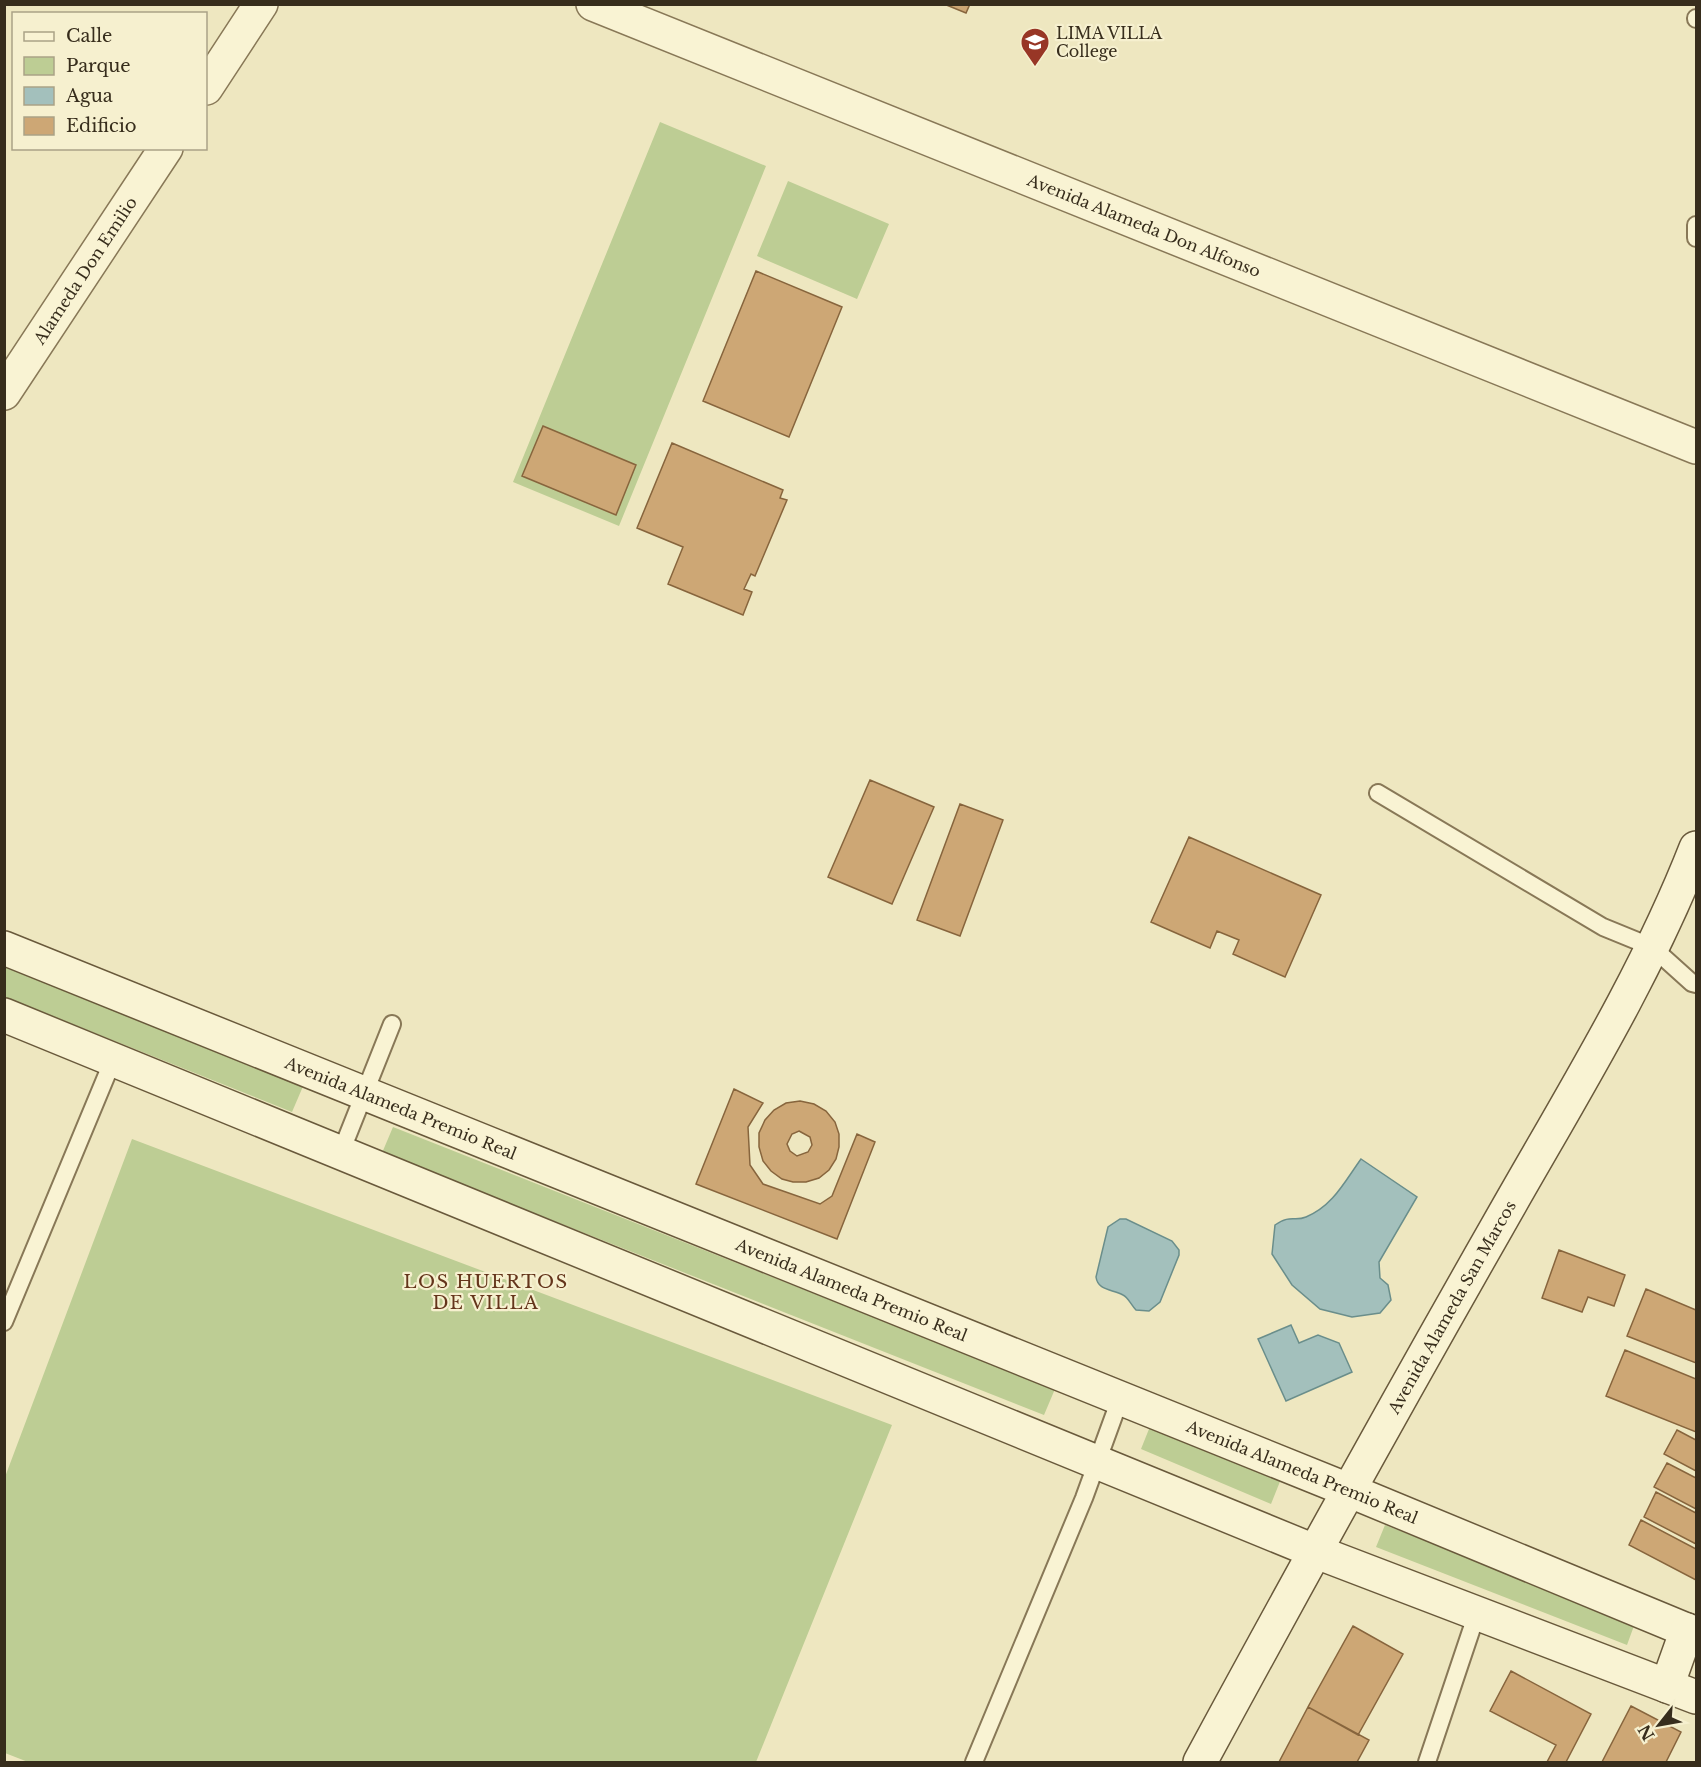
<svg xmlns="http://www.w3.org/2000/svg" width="1701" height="1767" viewBox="0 0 1701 1767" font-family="'Libre Baskerville',serif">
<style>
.green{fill:#bdcd94}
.water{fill:#a3c0bc;stroke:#6a8e8b;stroke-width:1.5}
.building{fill:#cda775;stroke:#87653d;stroke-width:1.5;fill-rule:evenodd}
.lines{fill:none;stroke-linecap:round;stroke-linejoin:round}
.lane-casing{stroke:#887857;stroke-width:20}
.street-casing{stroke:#887857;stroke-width:36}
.secondary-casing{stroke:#69593b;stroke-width:36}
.lane{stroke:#f9f3d3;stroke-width:16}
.street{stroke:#f9f3d3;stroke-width:33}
.secondary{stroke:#f9f3d3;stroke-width:33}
.labels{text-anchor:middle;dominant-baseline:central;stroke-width:4.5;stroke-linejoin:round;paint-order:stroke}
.poi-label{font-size:16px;fill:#372d1c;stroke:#f6f0cf;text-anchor:start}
.street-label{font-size:16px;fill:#372d1c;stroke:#f6f0cf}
.neighbourhood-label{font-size:18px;letter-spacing:1.5px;fill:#64351b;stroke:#f6f0cf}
</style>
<rect width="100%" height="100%" fill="#eee7c0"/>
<path class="green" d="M660,122L766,166L619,526L513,482Z
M788,181L889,224L857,299L757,256Z
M4,964L304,1084L292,1112L5,997Z
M393,1127L1055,1389L1044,1415L382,1153Z
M132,1139L892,1425L756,1762H28L5,1753V1477Z
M1151,1424L1281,1479L1271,1504L1141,1449Z
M1385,1525L1635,1623L1627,1645L1376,1547Z"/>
<path class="water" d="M1361,1159L1417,1197L1379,1262L1380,1278L1388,1285L1391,1300L1380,1313L1352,1317L1320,1309L1292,1285L1272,1254L1275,1225C1291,1214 1294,1222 1306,1217C1333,1206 1345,1181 1361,1159Z
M1120,1219H1126L1172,1241L1179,1250V1255L1160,1302L1149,1311L1136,1310C1131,1305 1128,1297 1123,1295C1112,1289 1098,1291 1096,1277L1108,1227Z
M1291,1325L1299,1343L1318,1335L1339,1343L1352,1372L1286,1401L1258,1339Z"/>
<path class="building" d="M944,4H970L966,13Z
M756,271L842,307L789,437L703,401Z
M543,426L636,465L616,515L522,476Z
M672,443L783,490L780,498L787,500L755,576L751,574L744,589L752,592L743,615L668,584L683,547L637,528Z
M870,780L934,807L892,904L828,877Z
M960,804L1003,820L960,936L917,920Z
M1189,837L1321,895L1285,977L1233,954L1239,940L1217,931L1210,948L1151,922Z
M734,1089L763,1103L748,1127L750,1165L763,1184L820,1204L832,1196L857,1134L875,1142L837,1239L696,1184Z
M800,1101L814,1104L826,1111L835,1122L839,1134V1147L836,1159L829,1170L819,1178L806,1182H793L782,1179L771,1171L763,1161L759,1147V1133L765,1120L774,1110L786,1103ZM799,1131L810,1137L812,1145L808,1152L797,1156L790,1151L787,1144L792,1134Z
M1559,1250L1625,1275L1614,1306L1588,1297L1582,1312L1542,1298Z
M1646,1289L1696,1310V1363L1627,1336Z
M1625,1350L1696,1379V1432L1606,1396Z
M1677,1430L1696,1440V1471L1664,1454Z
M1667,1463L1696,1478V1509L1654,1487Z
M1656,1492L1696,1513V1544L1644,1517Z
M1641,1520L1696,1549V1580L1629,1545Z
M1353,1626L1403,1654L1358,1735L1308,1707Z
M1511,1671L1591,1714L1566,1762H1547L1556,1745L1490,1711Z
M1631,1706L1681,1732L1666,1762H1602Z
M1308,1707L1369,1740L1357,1762H1279Z"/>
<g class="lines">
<g class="lane-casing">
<path id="lane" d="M1696,18V19
M1696,225V238
M1378,793L1603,927L1652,947L1692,983L1696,984
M341,1152L392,1024
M4,1322L113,1060
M974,1762L1084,1498L1120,1399
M1427,1762L1477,1613"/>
</g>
<g class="street-casing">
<g id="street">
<path id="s1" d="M593,4L1696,447"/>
<path d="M206,88L261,4"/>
<path id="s2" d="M4,393L166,148"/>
</g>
</g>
<g class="secondary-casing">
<g id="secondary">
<path id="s3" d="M4,948L1348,1490L1696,1634"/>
<path d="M4,1015L1314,1551L1696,1697"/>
<path d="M1667,1686L1687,1630"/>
<path id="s4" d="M1200,1762C1297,1583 1396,1404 1497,1227C1567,1103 1644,981 1696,848"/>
</g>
</g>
<use href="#lane" class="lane"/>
<use href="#street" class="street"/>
<use href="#secondary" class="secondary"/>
</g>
<defs>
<g id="school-pin" transform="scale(1.5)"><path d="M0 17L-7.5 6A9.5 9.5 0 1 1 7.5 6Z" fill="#983626" stroke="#f6f0cf"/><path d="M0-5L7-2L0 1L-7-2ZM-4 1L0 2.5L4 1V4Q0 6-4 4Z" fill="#fff"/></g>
</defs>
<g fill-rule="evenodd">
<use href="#school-pin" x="1035" y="42"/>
</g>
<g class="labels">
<g class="poi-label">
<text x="1056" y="33">LIMA VILLA<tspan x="1056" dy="18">College</tspan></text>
</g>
<g class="street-label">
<text stroke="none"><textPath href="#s1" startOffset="594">Avenida Alameda Don Alfonso</textPath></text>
<text stroke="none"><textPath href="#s2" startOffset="147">Alameda Don Emilio</textPath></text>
<text stroke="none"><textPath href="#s3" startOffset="428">Avenida Alameda Premio Real</textPath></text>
<text stroke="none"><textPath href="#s3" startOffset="914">Avenida Alameda Premio Real</textPath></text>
<text stroke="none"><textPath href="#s4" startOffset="520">Avenida Alameda San Marcos</textPath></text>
<text stroke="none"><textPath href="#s3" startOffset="1400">Avenida Alameda Premio Real</textPath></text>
</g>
<g class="neighbourhood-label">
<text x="486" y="1282">LOS HUERTOS<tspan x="486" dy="21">DE VILLA</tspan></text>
</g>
</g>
<rect width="1701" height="1767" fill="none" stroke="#372d1c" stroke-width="12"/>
<rect x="12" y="12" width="195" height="138" fill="#f6f0cf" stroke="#aaa287" stroke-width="1.5"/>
<rect x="24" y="32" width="30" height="9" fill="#f9f3d3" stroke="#aaa287" stroke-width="1.5"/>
<text x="66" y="42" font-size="18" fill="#372d1c">Calle</text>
<rect x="24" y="57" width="30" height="18" fill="#bdcd94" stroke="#aaa287" stroke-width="1.5"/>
<text x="66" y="72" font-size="18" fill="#372d1c">Parque</text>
<rect x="24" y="87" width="30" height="18" fill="#a3c0bc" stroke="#aaa287" stroke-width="1.5"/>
<text x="66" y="102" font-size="18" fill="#372d1c">Agua</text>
<rect x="24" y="117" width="30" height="18" fill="#cda775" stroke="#aaa287" stroke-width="1.5"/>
<text x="66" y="132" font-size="18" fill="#372d1c">Edificio</text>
<g transform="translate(1659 1725) rotate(239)" stroke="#f6f0cf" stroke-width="4.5" paint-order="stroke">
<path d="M0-4.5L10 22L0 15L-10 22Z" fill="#372d1c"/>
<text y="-9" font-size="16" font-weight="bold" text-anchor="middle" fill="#372d1c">N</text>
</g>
</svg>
